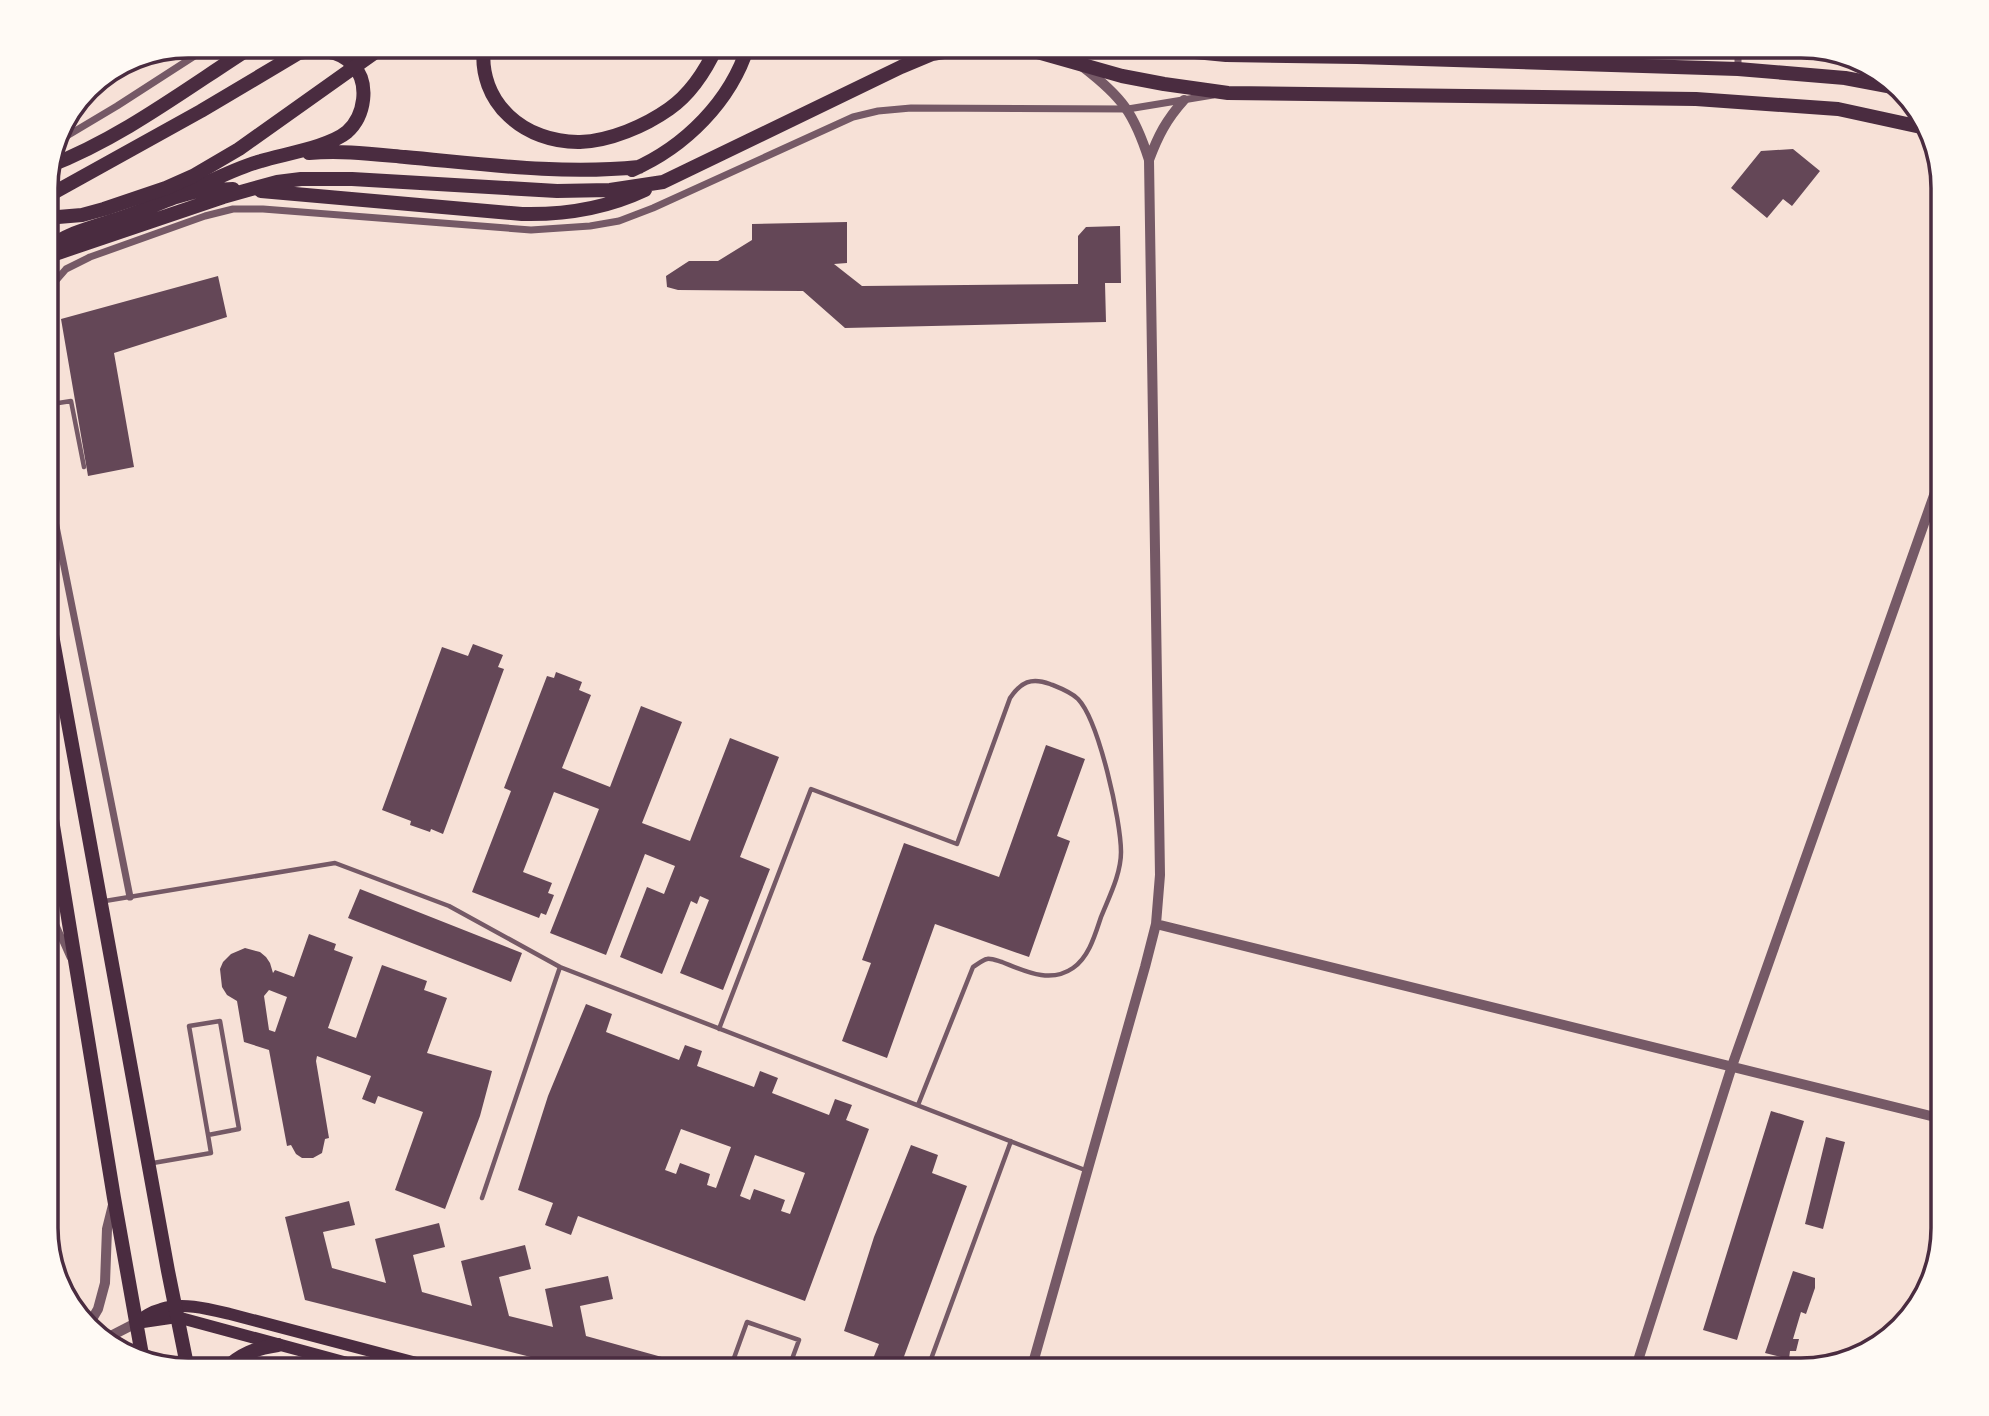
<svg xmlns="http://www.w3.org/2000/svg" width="1989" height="1416" viewBox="0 0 1989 1416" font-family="'Libre Baskerville',serif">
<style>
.building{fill:#644757;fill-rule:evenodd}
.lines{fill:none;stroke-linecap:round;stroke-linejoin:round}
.service{stroke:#755966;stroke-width:4.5}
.minor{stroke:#755966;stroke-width:7}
.tertiary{stroke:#755966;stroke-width:10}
.secondary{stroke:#4a2c40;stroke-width:12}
.primary{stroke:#4a2c40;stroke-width:14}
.trunk{stroke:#4a2c40;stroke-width:14}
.rim{fill:none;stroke:#4a2c40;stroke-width:3.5}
</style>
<rect width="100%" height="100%" fill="#f7e1d7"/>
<path class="building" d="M1793,149L1820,171L1792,206L1783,199L1767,218L1731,188L1761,151Z
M847,222V263L834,264L862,286L1078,284V236L1086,227L1120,226L1121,283H1105L1106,322L845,328L803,291L678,290L667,287L666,276L689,261H718L752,240V224Z
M218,276L227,317L114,353L134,467L88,476L61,319Z
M473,644L503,655L498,667L504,669L443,834L431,829L430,832L410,825L411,821L382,810L442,647L468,656Z
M556,672L582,682L579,690L591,695L562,768L610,787L641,706L682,722L642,823L690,841L730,738L779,757L740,857L770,869L723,990L680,973L709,900L700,896L697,904L691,901L662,974L620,957L647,887L664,894L675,866L645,854L606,955L550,933L599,809L554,792L523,872L552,883L548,893L554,895L546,915L541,913L539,918L472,892L511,791L504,788L547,676L554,678Z
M1046,745L1085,759L1057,836L1070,841L1029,957L935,924L887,1058L842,1041L871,963L862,960L904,843L999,877Z
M360,889L522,953L511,982L348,918Z
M309,934L336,944L334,950L353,957L328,1028L356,1038L382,965L427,981L424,990L447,998L427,1053L492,1071L480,1116L445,1209L395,1190L423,1112L378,1096L375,1104L362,1099L371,1076L317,1056L316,1061L329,1138L325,1139L322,1153L313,1158H302L296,1154L291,1145L287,1146L269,1050L244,1042L237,1001L227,995L222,987L220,969L223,962L231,954L245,948L260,952L266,957L270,963L273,973L275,970L294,977ZM269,990L287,997L275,1032L269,1030L264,996Z
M586,1004L612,1014L606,1032L679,1060L685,1045L702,1051L697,1066L754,1087L760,1071L778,1078L772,1093L829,1115L835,1099L852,1105L846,1120L869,1129L805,1301L578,1216L571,1235L545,1225L553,1203L518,1190L548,1096ZM681,1129L731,1147L716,1188L707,1185L710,1174L680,1163L676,1174L665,1170ZM755,1155L805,1173L790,1214L781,1211L785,1200L754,1189L750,1200L740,1196Z
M1771,1111L1804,1121L1737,1340L1703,1330Z
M1826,1137L1845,1142L1823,1229L1805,1224Z
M911,1145L938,1155L932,1173L967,1186L899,1370H882L870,1366L879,1344L844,1331L874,1237Z
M349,1201L355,1225L323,1232L332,1268L386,1283L375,1239L439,1223L445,1247L413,1255L422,1292L472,1306L461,1261L525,1245L531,1269L499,1277L509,1316L553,1327L545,1289L608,1276L613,1299L580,1306L586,1336L669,1359L666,1370H582L305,1300L285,1217Z
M1793,1271L1815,1278V1288L1806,1314L1801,1312L1793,1339H1799L1796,1351H1790L1789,1359L1765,1353Z
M1690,1361L1720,1370H1687Z"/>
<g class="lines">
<path class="service" d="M46,405L71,401L84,467
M105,901L335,863L449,906L560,967L1085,1170
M719,1029L811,789L957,844L1010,698C1021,682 1031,677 1050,684C1060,688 1071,692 1078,699C1099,721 1121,821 1121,852C1121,874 1109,897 1101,917C1095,935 1089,957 1073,968C1050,984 1025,971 1002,962C998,961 991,958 987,959C982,960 977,965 973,967L918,1105
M153,1163L211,1153L208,1135L189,1026L220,1021L239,1129L208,1135
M482,1198L560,967
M790,1364L809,1370
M735,1370L730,1369L747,1322L799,1340L788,1370
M927,1370L1011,1141"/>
<path class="minor" d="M1738,69V46
M55,143L117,106L210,46
M46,292L66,269L90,257L205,216L233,209H263L531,230L590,226L619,221L653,208L853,117L878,111L911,108L1128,109L1213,95
M46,476L130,897
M46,903L70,957"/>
<path class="tertiary" d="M1149,160C1158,136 1166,120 1184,100
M1156,924L1943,1119
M88,1326L98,1309L105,1283L107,1229L113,1205
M101,1341L136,1323
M1031,1370L1145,967L1156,924L1160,875L1149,160C1134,113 1122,97 1083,67
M1635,1370L1732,1066L1943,470"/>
<path class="secondary" d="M143,1322L177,1317L373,1370
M136,1323C144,1317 152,1311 161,1309C183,1302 209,1309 230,1314L443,1370"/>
<path class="primary" d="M484,46C477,103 525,143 580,142C610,141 645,126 669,109C692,93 706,70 717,46
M309,153C341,150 373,154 405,157C483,164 561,175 639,167
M632,170C685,147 731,101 748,46
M261,191L522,214C565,215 605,209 645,190
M46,197L201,111L307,48
M176,197L197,191L233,189
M46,250C66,233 93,227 118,219C137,213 155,205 173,198C203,186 231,169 261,161C284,154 329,147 347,132C365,116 370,83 353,65C340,49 317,49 299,53
M46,257L223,197L277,182L301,179H352L557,191L610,190L663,182L901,67L932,54L978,46
M46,602L168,1271L188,1370
M46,783L114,1198L142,1355
M224,1370C240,1354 256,1348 278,1345"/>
<path class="trunk" d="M1016,46L1122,76L1164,84L1228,93L1696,99L1838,109L1930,129
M1149,46L1164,49L1226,55L1357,57L1738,69L1845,78L1898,88
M49,166C122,138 187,88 253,46
M46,218L82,215L104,209L166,188L193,176L239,149L384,46"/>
</g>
<path d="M0 0H1989V1416H0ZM188 58H1801A130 130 0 0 1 1931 188V1228A130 130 0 0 1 1801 1358H188A130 130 0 0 1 58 1228V188A130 130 0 0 1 188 58Z" fill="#fffaf5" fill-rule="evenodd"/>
<path class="rim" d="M188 58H1801A130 130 0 0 1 1931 188V1228A130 130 0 0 1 1801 1358H188A130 130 0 0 1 58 1228V188A130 130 0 0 1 188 58Z"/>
</svg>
